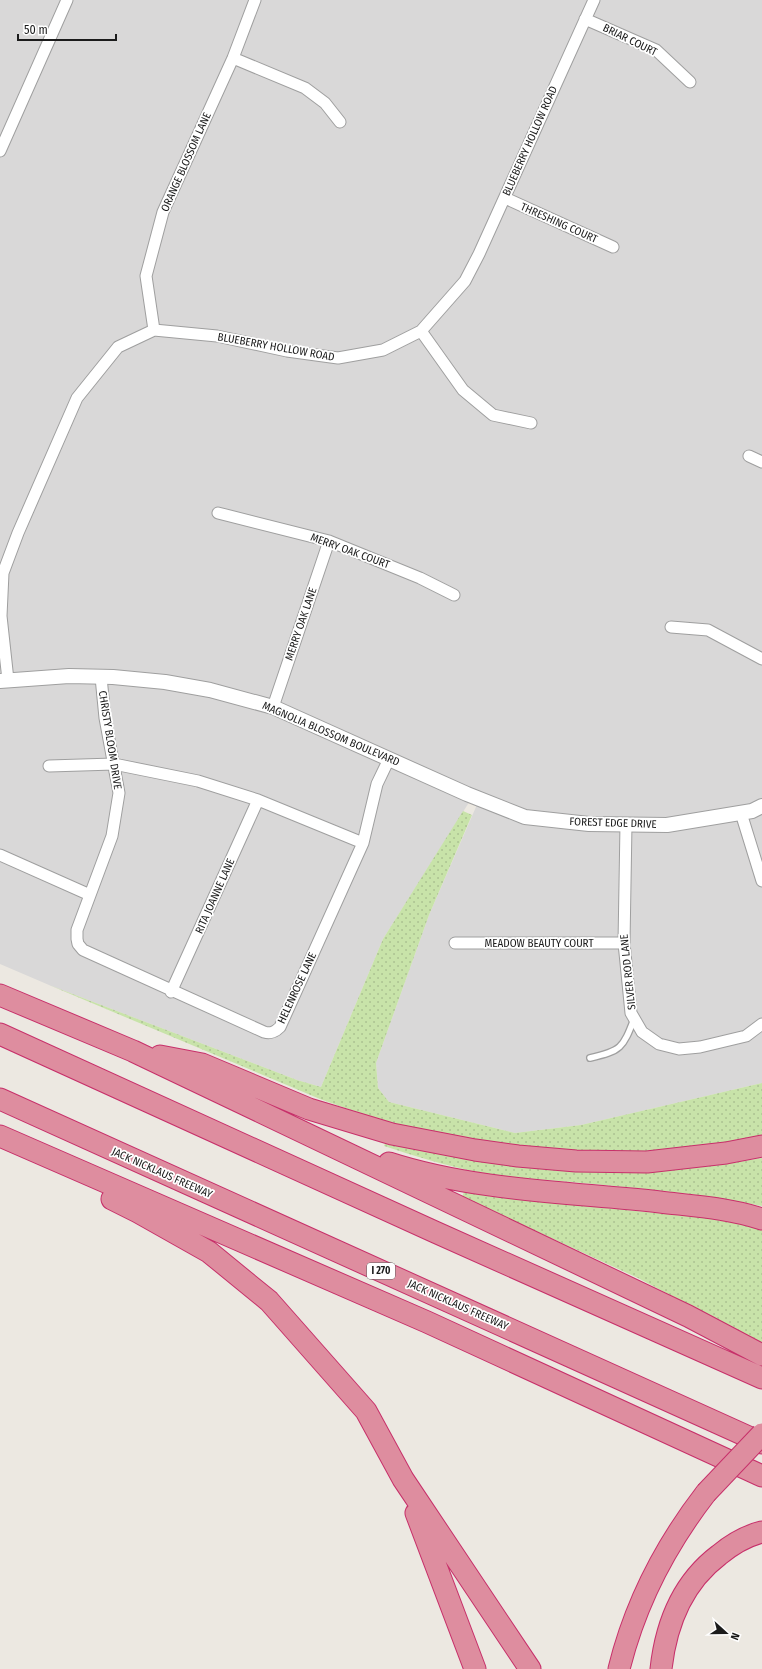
<svg xmlns="http://www.w3.org/2000/svg" width="762" height="1669" viewBox="0 0 762 1669" font-family="'Fira Sans Condensed',sans-serif">
<style>
.residential{fill:#d9d8d8}
.grass{fill:url(#grass-dots)}
.lines{fill:none;stroke-linecap:round;stroke-linejoin:round}
.service-casing{stroke:#9f9f9f;stroke-width:8}
.minor-casing{stroke:#9f9f9f;stroke-width:13}
.tertiary-casing{stroke:#9f9f9f;stroke-width:16}
.motorway-casing{stroke:#c7306a;stroke-width:23}
.service{stroke:#fff;stroke-width:5.5}
.minor{stroke:#fff;stroke-width:11}
.tertiary{stroke:#fff;stroke-width:14}
.motorway{stroke:#de8d9f;stroke-width:21}
.motorway-bridge-casing{stroke:#c7306a;stroke-width:23;stroke-linecap:butt}
.motorway-bridge{stroke:#de8d9f;stroke-width:21}
.labels{text-anchor:middle;dominant-baseline:central;stroke-width:3.5;stroke-linejoin:round;paint-order:stroke}
.shield{fill:#fff;stroke:#5f5f5f;stroke-width:1}
.shield-label{font-size:10px;font-weight:bold;fill:#1b1b1b}
.street-label{font-size:11px;fill:#1b1b1b;stroke:#fff}
</style>
<defs>
<pattern id="grass-dots" width="8" height="8" patternUnits="userSpaceOnUse"><rect width="8" height="8" fill="#c8e3a9"/><path d="M2 2h.1M6 6h.1" fill="none" stroke="#abc291" stroke-width="1.8" stroke-linecap="round"/></pattern>
</defs>
<rect width="100%" height="100%" fill="#ece8e1"/>
<path class="residential" d="M0,0H762V1083L581,1125L515,1133L389,1102L378,1088L376,1063L429,915L479,800L473,796L383,939L321,1087L297,1080L49,985L0,964Z"/>
<path class="grass" d="M463,811L472,815L429,915L376,1063L378,1088L389,1102L515,1133L581,1125L762,1083V1142C734,1145 706,1149 678,1151C556,1160 434,1142 320,1099L49,985L297,1080L321,1087L383,939Z
M386,1141L666,1170L720,1165L762,1158V1206C699,1193 636,1188 572,1182C541,1179 509,1178 478,1172C446,1166 415,1156 384,1146Z
M464,1192L495,1197L707,1218L762,1228V1344L638,1278L462,1197Z"/>
<g class="lines">
<g class="service-casing">
<path id="service" d="M590,1058C621,1051 623,1048 634,1019"/>
</g>
<g class="minor-casing">
<path id="minor" d="M585,19L656,50L690,82
M233,58L305,88L325,103L340,122
M0,151L67,0
M505,198L613,247
M154,330L146,276L163,212L233,58L255,0
M421,331L463,390L493,415L531,423
M749,456L762,462
M218,513L329,541L420,578L454,595
M671,627L708,630L762,659
M101,677L105,718L119,793L112,836L77,930V939L78,944L83,950L264,1032C271,1034 275,1032 280,1027L363,843L377,784L389,759
M8,680L1,616L3,573L18,533L77,398L118,347L154,330L217,336L287,351L338,358L383,350L421,331L465,281L479,254L594,0
M273,707L329,541
M49,766L114,764L198,781L258,800L363,843
M741,813L762,881
M626,824L624,943L631,1013L642,1032L659,1044L679,1049L700,1047L746,1036L762,1024
M0,855L90,895
M455,943H624
M171,992L258,800"/>
</g>
<g class="tertiary-casing">
<path id="tertiary" d="M0,681L69,676L113,677L165,682L210,690L273,707L467,794L525,817L589,824L667,825L752,811L762,806"/>
</g>
<g class="motorway-casing">
<path id="motorway" d="M0,995L133,1051L688,1316L762,1355
M0,1034L435,1232L762,1378
M160,1056L202,1064L309,1109L392,1134L475,1150L518,1156L576,1161L647,1162L726,1153L762,1146
M0,1099L762,1443
M0,1136L427,1322L762,1476
M389,1163C476,1191 570,1192 660,1202C694,1206 729,1208 762,1219
M112,1199L138,1212L209,1252L269,1301L366,1411L403,1479L530,1669
M416,1513L475,1669
M619,1669C635,1604 665,1546 706,1493
M661,1669C666,1624 682,1583 719,1555C731,1545 746,1536 762,1532"/>
</g>
<use href="#service" class="service"/>
<use href="#minor" class="minor"/>
<use href="#tertiary" class="tertiary"/>
<use href="#motorway" class="motorway"/>
<g class="motorway-bridge-casing">
<path id="motorway-bridge" d="M706,1493L762,1434"/>
</g>
<use href="#motorway-bridge" class="motorway-bridge"/>
</g>
<g class="labels">
<rect class="shield" x="367" y="1263" width="28" height="16" rx="3"/>
<g class="shield-label">
<text x="381" y="1271">I 270</text>
</g>
<g class="street-label">
<text transform="translate(630 40) rotate(26)">BRIAR COURT</text>
<text transform="translate(530 141) rotate(-66)">BLUEBERRY HOLLOW ROAD</text>
<text transform="translate(186 162) rotate(-66)">ORANGE BLOSSOM LANE</text>
<text transform="translate(559 223) rotate(24)">THRESHING COURT</text>
<text transform="translate(276 347) rotate(10)">BLUEBERRY HOLLOW ROAD</text>
<text transform="translate(350 551) rotate(20)">MERRY OAK COURT</text>
<text transform="translate(301 624) rotate(-71)">MERRY OAK LANE</text>
<text transform="translate(331 734) rotate(23)">MAGNOLIA BLOSSOM BOULEVARD</text>
<text transform="translate(110 740) rotate(81)">CHRISTY BLOOM DRIVE</text>
<text transform="translate(613 823) rotate(2)">FOREST EDGE DRIVE</text>
<text transform="translate(215 896) rotate(-66)">RITA JOANNE LANE</text>
<text x="539" y="943">MEADOW BEAUTY COURT</text>
<text transform="translate(628 972) rotate(-96)">SILVER ROD LANE</text>
<text transform="translate(297 988) rotate(-65)">HELENROSE LANE</text>
<text transform="translate(162 1173) rotate(24)">JACK NICKLAUS FREEWAY</text>
<text transform="translate(458 1305) rotate(24)">JACK NICKLAUS FREEWAY</text>
</g>
</g>
<g transform="translate(726 1633) rotate(111)" stroke="#ffffff" stroke-width="3" paint-order="stroke">
<path d="M0-3L7 15L0 10L-7 15Z" fill="#1b1b1b"/>
<text y="-6" font-size="11" font-weight="bold" text-anchor="middle" fill="#1b1b1b">N</text>
</g>
<path d="M18 34v6h98v-6" fill="none" stroke="#1b1b1b" stroke-width="2"/>
<text x="24" y="34" font-size="12" fill="#1b1b1b" stroke="#ffffff" stroke-width="3" paint-order="stroke">50 m</text>
</svg>
